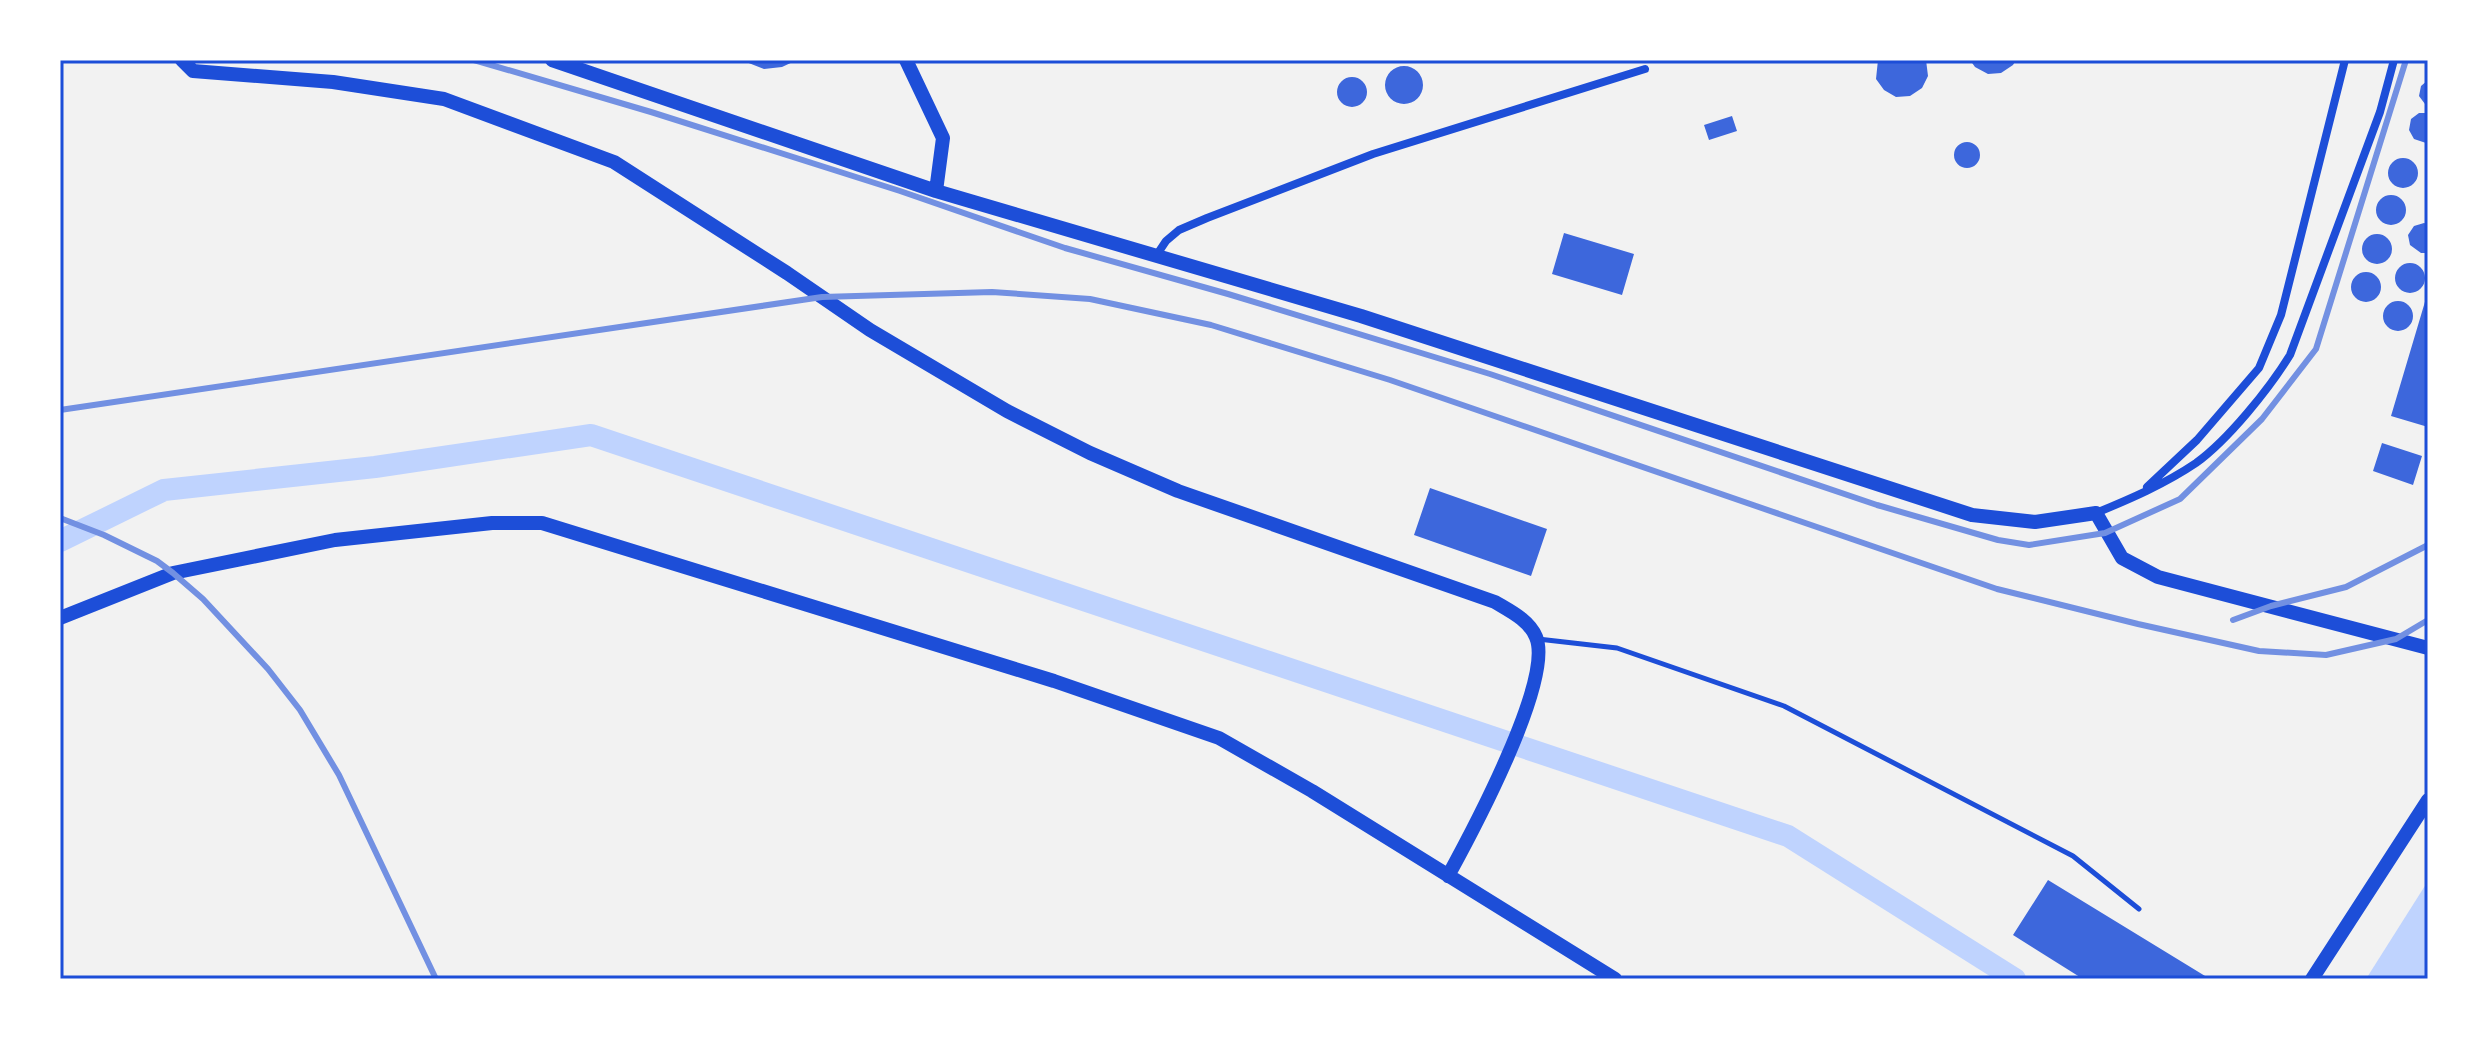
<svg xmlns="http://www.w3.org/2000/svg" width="2488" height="1039" viewBox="0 0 2488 1039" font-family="Karla,sans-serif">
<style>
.water{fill:#bfd3fe}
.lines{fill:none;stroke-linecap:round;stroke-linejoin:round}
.canal{stroke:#bfd3fe;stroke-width:22}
.building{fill:#3d67dc}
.service{stroke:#1d4ed8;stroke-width:5}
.minor{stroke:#1d4ed8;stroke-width:8}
.tertiary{stroke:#1d4ed8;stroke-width:14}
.rail{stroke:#7290e2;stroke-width:6}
.neatline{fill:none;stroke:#1d4ed8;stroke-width:3}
</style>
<rect width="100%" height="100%" fill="#f2f2f2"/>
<path class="water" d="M2428,881V979H2366Z"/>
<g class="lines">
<path class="canal" d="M60,541L164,490L375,467L591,435L1788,836L2015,979"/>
</g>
<path class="building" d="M741,60H797L782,67L764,69Z
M1878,60H1926L1928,76L1922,88L1910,96L1896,97L1884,90L1876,79Z
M1970,60H2016L2013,65L2001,73L1988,74L1975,67Z
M1385 85a19 19 0 1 1 38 0a19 19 0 1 1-38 0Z
M1337 92a15 15 0 1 1 30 0a15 15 0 1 1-30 0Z
M2428,80V108L2419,96L2421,86Z
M2419,113H2428L2426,143L2414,139L2409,130L2411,119Z
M1732,116L1737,131L1709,140L1704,125Z
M1954 155a13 13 0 1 1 26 0a13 13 0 1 1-26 0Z
M2388 173a15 15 0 1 1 30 0a15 15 0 1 1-30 0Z
M2376 210a15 15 0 1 1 30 0a15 15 0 1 1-30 0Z
M2424,223L2428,224V253H2421L2410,245L2408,235L2414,226Z
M1564,233L1634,254L1622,295L1552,274Z
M2362 249a15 15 0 1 1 30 0a15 15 0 1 1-30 0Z
M2395 278a15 15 0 1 1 30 0a15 15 0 1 1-30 0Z
M2351 287a15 15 0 1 1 30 0a15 15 0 1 1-30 0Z
M2427,295H2428V427L2391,416Z
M2383 316a15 15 0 1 1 30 0a15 15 0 1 1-30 0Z
M2382,443L2422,456L2413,485L2373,471Z
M1430,488L1547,529L1531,576L1414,535Z
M2048,880L2210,979H2083L2013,935Z"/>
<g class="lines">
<path class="service" d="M1538,639L1617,648L1784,706L2073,856L2139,909"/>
<path class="minor" d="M1156,256L1166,241L1179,230L1207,218L1373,154L1645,69
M2147,487L2197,440L2259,368L2281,315L2345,60
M2096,513C2130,499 2165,484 2196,463C2228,440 2269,389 2290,355L2380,112L2394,60"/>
<path class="tertiary" d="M182,60L193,71L333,82L444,99L614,162L787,273L870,330L1007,411L1090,453L1178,491L1495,602C1510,611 1529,620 1536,637C1554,680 1471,834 1448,876
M552,60L936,191L1361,316L1972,515L2035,522L2096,513L2122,558L2158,577L2428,648
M906,60L943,138L936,191
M60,618L173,573L335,540L492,523H542L1054,681L1219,738L1312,791L1615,979
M2312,979L2428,800"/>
<path class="rail" d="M474,60L651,112L900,191L1065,248L1228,294L1490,374L1877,505L1998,540L2029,545L2105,533L2180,499L2262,419L2316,349L2406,60
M60,410L822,297L992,292L1090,299L1211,325L1390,380L1997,589L2138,624L2259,651L2326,655L2396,639L2428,620
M60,518L104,535L157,561L173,573L203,599L268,669L300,710L339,775L436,979
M2233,620L2271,606L2346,587L2428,545"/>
</g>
<rect width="2488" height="1039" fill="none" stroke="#ffffff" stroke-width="124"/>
<rect x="62" y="62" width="2364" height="915" class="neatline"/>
</svg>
